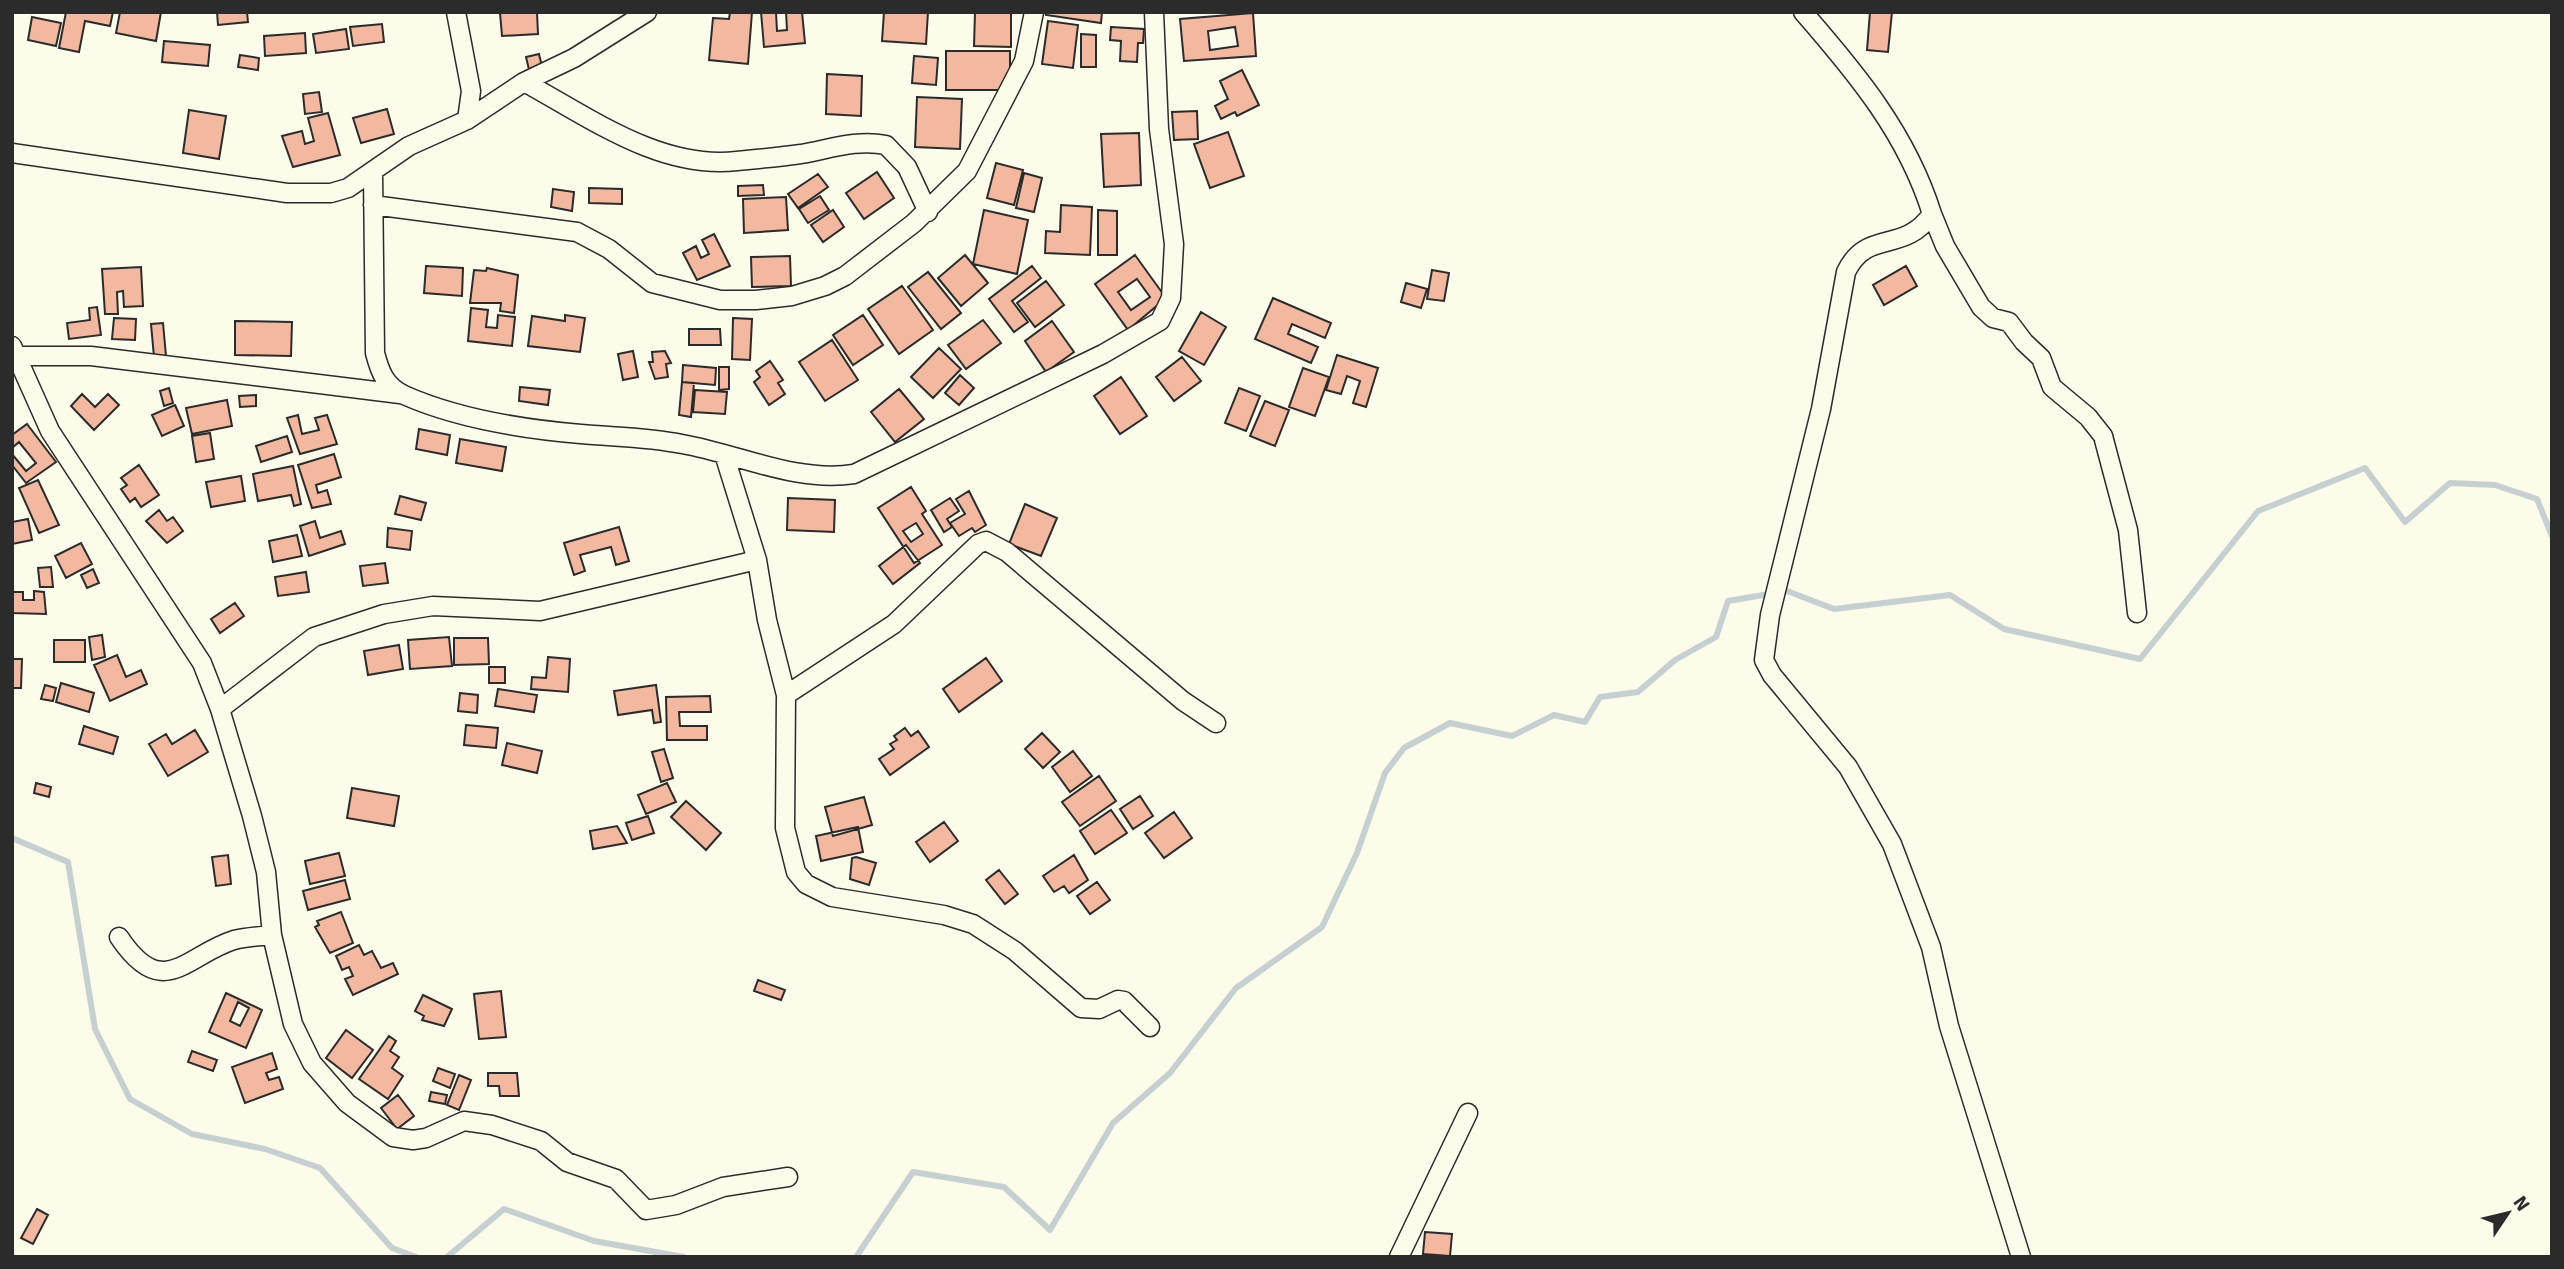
<svg xmlns="http://www.w3.org/2000/svg" width="2564" height="1269" viewBox="0 0 2564 1269" font-family="Signika,sans-serif">
<style>
.lines{fill:none;stroke-linecap:round;stroke-linejoin:round}
.stream{stroke:#c7d0d0;stroke-width:6}
.building{fill:#f2b8a0;stroke:#2b2b2b;stroke-width:2;fill-rule:evenodd}
.minor-casing{stroke:#2b2b2b;stroke-width:21}
.minor{stroke:#fdfbea;stroke-width:18}
</style>
<rect width="100%" height="100%" fill="#fdfbea"/>
<g class="lines">
<path class="stream" d="M12,838L68,862L95,1029L130,1099L192,1134L265,1149L320,1168L392,1248L416,1257
M447,1257L504,1209L594,1241L684,1257
M856,1257L913,1172L1004,1187L1050,1230L1113,1123L1170,1073L1236,988L1322,927L1357,853L1385,773L1404,748L1450,723L1512,736L1554,715L1585,722L1600,697L1638,692L1675,660L1716,637L1728,601L1787,591L1834,609L1950,595L2004,629L2140,659L2258,511L2365,468L2405,522L2450,483L2495,485L2537,499L2552,536"/>
</g>
<path class="building" d="M66,12H113L110,26L85,21L79,52L59,48Z
M120,12H161L156,41L116,33Z
M217,12H247L248,22L218,25Z
M537,12L538,34L502,36L500,13Z
M730,12H752L748,64L709,60L713,18L729,19Z
M761,12H776L777,31L787,30L786,12H802L805,43L764,47Z
M884,12H928L926,44L882,41Z
M975,12H1011V47L974,46Z
M1046,12H1102L1101,23L1046,15Z
M1870,12H1892L1888,52L1867,50Z
M1253,13L1256,56L1184,61L1180,19ZM1235,27L1238,46L1210,50L1208,31Z
M32,17L61,23L56,46L28,40Z
M1048,21L1078,25L1073,68L1042,64Z
M382,24L384,42L353,46L350,27Z
M1111,27L1144,29L1143,43H1138L1137,62L1120,61L1121,41L1110,40Z
M346,29L349,49L316,53L313,34Z
M305,33L306,53L265,56L264,36Z
M1081,34L1096,35V67H1081Z
M164,41L210,45L208,66L162,62Z
M946,51H1010V90H946Z
M539,54L544,75L531,78L526,57Z
M240,55L259,58L258,70L238,67Z
M914,56L938,58L936,85L912,83Z
M1242,70L1259,105L1237,116L1235,112L1221,119L1215,106L1228,99L1220,81Z
M827,74L862,76L861,116L826,114Z
M319,92L322,112L305,114L303,94Z
M917,97L962,99L960,149L915,147Z
M387,109L394,134L361,143L353,118Z
M189,110L226,116L219,159L183,153Z
M1197,111L1198,139L1174,140L1172,112Z
M328,113L340,155L293,167L282,136L302,131L305,144L314,141L308,118Z
M1228,132L1244,176L1210,188L1194,144Z
M1139,133L1141,185L1104,187L1101,134Z
M996,163L1023,170L1014,205L987,198Z
M877,172L894,198L864,219L846,193Z
M1024,173L1042,178L1034,212L1016,208Z
M818,174L828,187L798,208L788,194Z
M763,185L764,195L738,196V186Z
M589,188L622,189V204L589,203Z
M553,189L574,192L572,211L551,207Z
M820,196L829,210L808,223L799,209Z
M786,197L788,230L744,233L743,199Z
M1061,205L1092,207L1090,255L1045,253L1046,231L1060,232Z
M833,210L844,227L823,242L811,225Z
M984,210L1028,220L1017,274L973,264Z
M1098,210L1117,211V255H1098Z
M714,234L730,266L697,280L683,253L696,246L701,258L709,254L702,240Z
M965,255L988,283L961,306L938,278Z
M1135,255L1166,298L1128,330L1095,284ZM1137,279L1150,297L1131,310L1118,292Z
M790,256L791,286L752,287L751,257Z
M426,266L463,268L462,296L424,293Z
M1032,266L1041,278L1012,301L1028,322L1014,332L989,299Z
M1906,266L1917,286L1884,305L1873,285Z
M141,267L143,306L124,307L123,291L117,292L118,314H105L102,269Z
M487,268L518,275L514,313L500,311L501,303H470L474,270L486,271Z
M1432,270L1449,273L1444,301L1427,299Z
M928,272L961,313L941,329L908,287Z
M1046,281L1064,305L1035,327L1017,303Z
M1406,283L1427,289L1421,308L1401,302Z
M902,286L933,330L899,354L868,309Z
M1273,298L1331,323L1325,338L1292,324L1288,334L1318,347L1311,363L1255,339Z
M97,307L101,335L69,339L67,323L90,320L89,308Z
M471,308L488,310L486,327L497,328L498,315L515,317L512,346L468,341Z
M1201,312L1226,327L1204,365L1179,351Z
M565,315L585,318L580,352L528,346L532,316L565,321Z
M863,315L883,345L853,365L833,335Z
M114,318L136,319L135,340L112,339Z
M733,318L752,319L750,360L732,359Z
M983,320L1001,343L966,369L948,345Z
M235,321L292,322L291,356L235,355Z
M1052,321L1074,352L1046,372L1025,341Z
M163,323L166,356L154,357L151,324Z
M689,329H720L721,345H689Z
M832,340L858,380L825,401L799,362Z
M939,348L961,369L933,398L911,377Z
M633,351L638,377L623,380L618,354Z
M665,351L671,363L666,364L668,377L655,379L649,362H653L652,352Z
M1337,355L1378,368L1366,407L1353,403L1360,381L1347,376L1341,394L1326,390Z
M1182,357L1201,381L1174,401L1156,377Z
M770,361L783,380L778,383L785,394L769,405L754,382L760,377L756,371Z
M683,365L716,368L715,385L682,382Z
M719,367H729V389L719,390Z
M1303,368L1329,377L1315,416L1289,407Z
M960,375L974,388L959,405L945,393Z
M1121,377L1147,416L1120,434L1094,396Z
M682,382L694,383L691,417L679,415Z
M520,387L550,390L548,405L519,401Z
M169,388L173,403L164,406L160,391Z
M1239,388L1260,396L1246,431L1225,423Z
M899,389L924,419L895,442L871,412Z
M695,390L727,392L725,414L693,412Z
M82,394L95,407L108,394L119,405L94,430L71,406Z
M256,395V406L240,407L239,396Z
M227,400L232,426L192,434L186,408Z
M1265,401L1289,410L1275,446L1250,436Z
M175,405L184,426L162,436L152,415Z
M298,415L302,434L319,430L315,418L327,415L337,444L300,454L287,418Z
M27,424L56,462L26,483L12,465V454L26,471L36,463L19,442L12,448V435Z
M419,429L450,435L447,455L416,449Z
M210,433L214,459L196,462L192,436Z
M287,436L292,452L261,462L256,446Z
M460,439L506,447L502,471L456,463Z
M334,454L341,477L316,485L318,493L327,490L331,504L312,508L298,465Z
M139,465L159,495L141,507L135,498L130,502L121,489L127,485L121,478Z
M293,466L301,504L294,506L291,495L258,501L253,474Z
M241,476L245,501L211,507L206,482Z
M38,480L59,525L39,533L19,488Z
M911,487L926,511L922,514L942,545L914,563L878,508ZM916,523L923,534L911,542L903,531Z
M969,491L986,525L975,532L972,528L959,536L950,523L965,514L956,499Z
M400,496L426,503L421,520L395,514Z
M788,498L835,500L834,532L787,530Z
M950,498L959,511L947,519L952,527L944,532L931,510Z
M1025,504L1057,518L1041,556L1009,544Z
M159,510L167,521L173,517L183,531L167,543L146,521Z
M28,519L32,540L12,544V522Z
M315,521L320,538L341,531L345,544L309,556L300,526Z
M619,527L629,561L616,565L611,547L580,555L585,571L574,575L564,543Z
M388,528L412,531L410,550L387,547Z
M297,535L302,556L273,562L269,541Z
M81,543L92,564L66,578L55,556Z
M906,545L920,563L893,584L879,566Z
M385,563L388,583L363,586L360,566Z
M51,567L53,587H40L38,568Z
M93,569L99,583L87,588L81,575Z
M306,572L309,592L278,596L275,577Z
M34,591L44,592L46,614L12,613V592H23V600H34Z
M235,603L244,616L220,633L211,619Z
M102,635L105,657L92,660L89,637Z
M449,637L452,666L410,669L408,640Z
M454,638H488L489,664L454,665Z
M54,640H85V662H54Z
M399,645L403,669L368,675L364,651Z
M117,655L126,677L141,670L147,684L110,701L94,665Z
M548,657L570,659L568,692L531,689L532,677L546,678Z
M986,658L1002,681L959,712L943,689Z
M12,659H22L21,688H12Z
M489,667H505V683H489Z
M61,683L94,693L89,712L56,702Z
M45,685L56,688L53,701L41,699Z
M656,685L661,722L654,723L652,710L618,715L614,691Z
M498,689L537,695L534,712L495,706Z
M460,693L478,695L477,713L458,711Z
M710,696L711,712H679L680,726H707V740H667L666,697Z
M466,725L498,728L496,748L464,745Z
M84,726L118,737L113,754L79,744Z
M905,728L911,736L918,731L929,747L890,775L879,759L894,749L890,744L897,740L894,736Z
M195,730L208,752L168,776L149,744L166,734L172,744Z
M1042,733L1060,752L1043,768L1025,749Z
M507,743L542,751L537,773L502,765Z
M664,749L673,778L661,782L652,752Z
M1073,751L1092,776L1070,792L1052,767Z
M1099,776L1116,801L1080,826L1062,802Z
M36,783L51,787L49,797L34,793Z
M667,783L676,802L646,814L638,795Z
M352,788L399,796L394,826L347,818Z
M1140,796L1153,816L1133,829L1120,809Z
M864,797L872,825L833,836L825,807Z
M686,801L721,833L706,850L671,817Z
M1111,810L1127,833L1095,854L1080,831Z
M1174,812L1192,838L1164,858L1145,833Z
M648,816L654,833L632,840L626,823Z
M944,822L958,841L930,862L916,842Z
M617,826L627,843L593,849L590,831Z
M858,827L863,852L821,861L816,836Z
M339,853L345,876L310,884L305,861Z
M228,855L231,884L216,886L212,857Z
M1074,855L1088,880L1069,893L1064,886L1054,892L1043,876Z
M856,857L876,863L869,885L850,879L852,858Z
M999,870L1018,894L1005,904L986,880Z
M345,880L350,899L308,910L303,891Z
M1097,882L1110,900L1090,914L1077,896Z
M341,912L353,943L330,953L315,927L319,925L317,921Z
M359,945L364,955L372,951L381,968L393,963L398,974L353,995L345,979L353,976L349,967L342,970L336,956Z
M758,980L785,990L781,1000L754,991Z
M501,991L506,1037L479,1039L474,994Z
M226,993L262,1010L246,1048L209,1032ZM238,1002L249,1008L240,1026L230,1021Z
M423,995L452,1009L444,1026L422,1020L424,1016L415,1011Z
M346,1030L373,1050L352,1078L326,1058Z
M389,1036L396,1041L390,1051L399,1057L392,1068L403,1076L388,1099L359,1079Z
M192,1051L217,1060L213,1071L188,1062Z
M272,1053L277,1069L266,1073L269,1080L279,1077L283,1089L245,1103L232,1067Z
M438,1068L455,1074L450,1088L433,1081Z
M488,1073H517L519,1096H500L499,1086H488Z
M459,1075L471,1080L459,1110L447,1105Z
M431,1092L447,1095L445,1104L429,1101Z
M398,1095L414,1116L397,1129L381,1108Z
M37,1209L48,1215L33,1244L21,1238Z
M1425,1232L1452,1234L1450,1256L1423,1254Z"/>
<g class="lines">
<g class="minor-casing">
<path id="minor" d="M456,12L471,91L467,120
M1803,12C1857,74 1907,134 1932,214C1903,255 1867,228 1846,272L1821,409L1770,615L1764,660L1772,675L1848,767L1892,844L1931,947L1949,1026L2021,1257
M524,82C589,117 660,170 737,161C758,159 780,157 801,154C830,149 857,139 886,145L907,167L928,212
M12,153L287,193H331L348,188L409,146L467,120L524,82L574,58L647,12
M373,173L375,353C380,372 385,386 404,395C458,419 522,429 581,434C615,437 649,437 682,444C739,454 796,483 854,474L1103,354L1160,321L1171,298L1174,244L1159,129L1154,12
M373,205L577,232L609,249L652,283L720,300H756L792,296L825,286L845,276L914,223L967,171L1024,61L1034,12
M1932,214L1945,246L1981,307L1993,318L2009,322L2024,342L2041,358L2052,387L2088,417L2103,436L2128,530L2137,613
M12,346L50,431L202,663L220,709L252,816L266,872L272,935L293,1024L312,1063L347,1103L393,1137L413,1140L426,1138L464,1121L492,1125L541,1141L567,1162L616,1179L646,1210L676,1205L723,1187L788,1177
M17,356H91L400,394
M724,454L757,560L767,620L786,695L785,828L796,872L806,884L832,897L944,915L973,924L1015,951L1081,1008L1099,1009L1118,1000L1124,1001L1150,1027
M786,695L894,624L978,544L986,541L1007,552L1183,701L1216,723
M220,709L314,637L384,614L433,606L540,611L757,560
M119,937C163,1003 186,955 234,940C246,937 260,936 272,935
M1399,1257L1468,1113"/>
</g>
<use href="#minor" class="minor"/>
</g>
<rect width="2564" height="1269" fill="none" stroke="#2b2b2b" stroke-width="28"/>
<g transform="translate(2508 1213) rotate(55)" stroke="#fdfbea" stroke-width="5" paint-order="stroke">
<path d="M0-5L12 26L0 18L-12 26Z" fill="#2b2b2b"/>
<text y="-10" font-size="19" font-weight="bold" text-anchor="middle" fill="#2b2b2b">N</text>
</g>
</svg>
